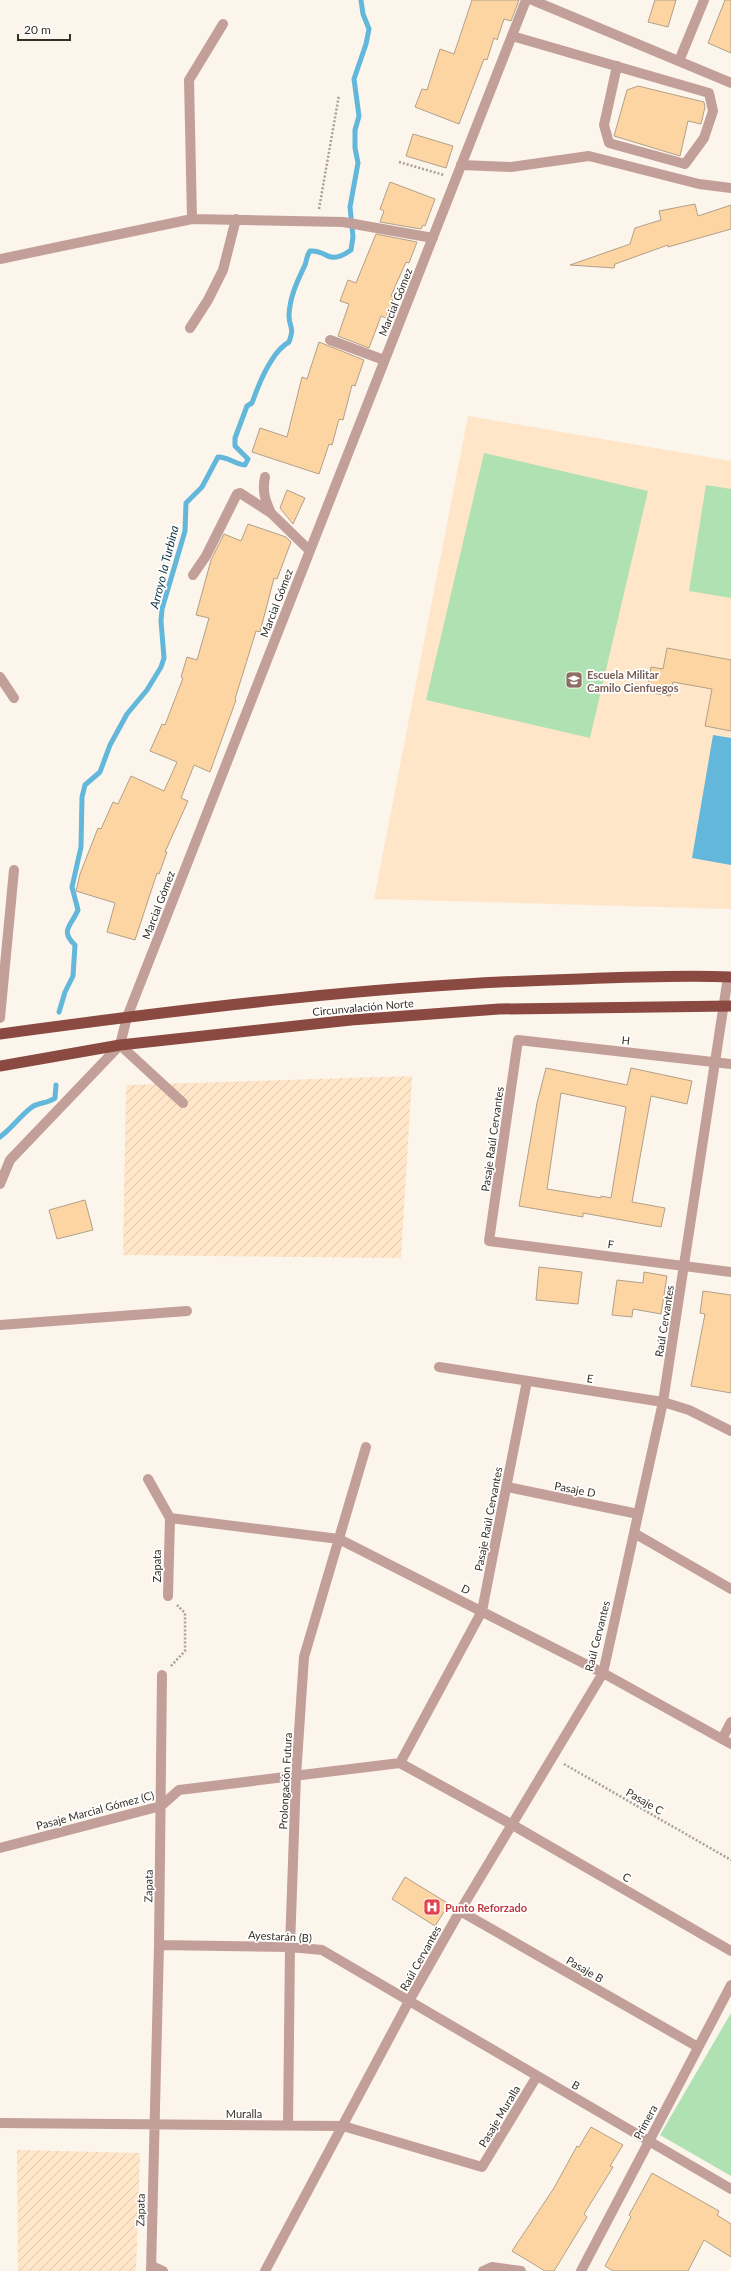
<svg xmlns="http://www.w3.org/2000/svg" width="731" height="2271" viewBox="0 0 731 2271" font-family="Lato,sans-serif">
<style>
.built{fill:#ffe6c8}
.industrial{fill:url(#industrial-furrows)}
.pitch{fill:#b0e1b3}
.water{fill:#62b7db}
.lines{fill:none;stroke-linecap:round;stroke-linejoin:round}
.stream{stroke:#62b7db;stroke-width:5}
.building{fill:#fcd5a3;stroke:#b2a089;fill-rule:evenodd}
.path{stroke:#a7a097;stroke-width:2.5;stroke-dasharray:2 2;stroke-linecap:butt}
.service{stroke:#c39f9a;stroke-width:10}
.minor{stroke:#c39f9a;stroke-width:10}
.trunk{stroke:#8a4a42;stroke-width:11}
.labels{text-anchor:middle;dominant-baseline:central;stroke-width:3.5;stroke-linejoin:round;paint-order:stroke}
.street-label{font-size:11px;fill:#362f26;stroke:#fff}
.education-label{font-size:11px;font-weight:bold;fill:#785e54;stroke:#fff;text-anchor:start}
.health-label{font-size:11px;font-weight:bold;fill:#be3a42;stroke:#fff;text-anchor:start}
.water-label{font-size:12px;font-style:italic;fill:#0b3342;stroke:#fff}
</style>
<defs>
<pattern id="industrial-furrows" width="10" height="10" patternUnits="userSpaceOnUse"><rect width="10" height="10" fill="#ffe6c8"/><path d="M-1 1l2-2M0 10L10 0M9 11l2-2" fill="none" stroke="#dbc6ac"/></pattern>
</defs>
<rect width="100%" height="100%" fill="#fcf5eb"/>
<path class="built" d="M468,416L731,461V909L374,899Z"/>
<path class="industrial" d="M412,1076L401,1258L123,1255L126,1085Z
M17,2150L140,2153L136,2271H18Z"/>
<path class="pitch" d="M484,453L648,491L590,738L426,700Z
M706,485L731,489V598L689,591Z
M731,2013V2176L660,2135Z"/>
<path class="water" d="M713,735L731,738V865L692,858Z"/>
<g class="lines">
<path class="stream" d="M59,1012L65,992L73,976L75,945C59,930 72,925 78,910L72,887L81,847L82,797L85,785L100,772L110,745L127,714L147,690L161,667L164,658L161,621L162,609L185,531L186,503L202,487L218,457C228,457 235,464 245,465L248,459L235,446V438L247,406L252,403C259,383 271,352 289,342C295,325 289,329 289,315C290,296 297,282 305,265C307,260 306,257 310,251C328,249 327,267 351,250L353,237L350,207L358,163L355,148V130L359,116L354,79L366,44L369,29L363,14L361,0
M0,1137C12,1128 20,1116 32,1107C39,1102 47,1104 55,1098L56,1085"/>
</g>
<path class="building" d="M472,0H519L511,21L504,19L497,40L494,38L487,60L484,59L459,124L415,107L422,89L427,90L440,49L454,54Z
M655,0H676L668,27L648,22Z
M725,0H731V53L708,43Z
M638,86L704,102L705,107L701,124L688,121L680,156L614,136L627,90Z
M413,134L453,146L446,168L406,156Z
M390,182L435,199L425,226L423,225L421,229L380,222L384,211L380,209Z
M695,204L698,216L731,205V229L668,247V245L615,264L614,268L570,265L630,244L635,228L661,220L659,211Z
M376,234L417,242L409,263L406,262L391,296L394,297L386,318L381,316L369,348L338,336L349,304L340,301L348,280L356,283Z
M319,342L364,360L355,386L352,385L343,420L339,419L332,445L329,444L319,474L252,452L260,428L287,437L302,377L307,379Z
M287,490L305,498L293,524L280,508Z
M248,524L286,537L291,542L277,579L274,578L260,632L256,631L235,699L236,700L210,772L194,765L181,798L188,801L165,852H167L159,874L157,873L135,940L107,932L115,903L76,891L80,874L98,828L101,829L113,802L118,804L131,776L164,791L177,762L150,751L162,724L165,725L183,678L181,677L187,657L197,660L209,618L196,615L211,560L224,534L241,541Z
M667,648L731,660V731L705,726L712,689L673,682L670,696L647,692L651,667L663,669Z
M546,1068L627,1085L631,1068L692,1081L687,1104L651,1096L632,1202L665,1208L661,1227L583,1213V1217L519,1206L537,1103ZM561,1093L626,1107L611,1198L601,1196V1198L547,1189Z
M85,1200L93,1230L57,1239L49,1210Z
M539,1267L582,1272L578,1304L536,1300Z
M644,1272L667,1276L661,1314L633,1309L632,1317L612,1315L617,1280L643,1283Z
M703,1291L731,1295V1393L691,1386L705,1314L700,1313Z
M405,1877L449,1904L435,1926L392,1899Z
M591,2127L623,2145L610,2166L613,2167L584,2214L587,2217L554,2271H545L512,2251L554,2188L577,2146L579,2147Z
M652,2173L719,2211L717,2215L731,2224V2257L704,2240L688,2271H613L605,2266L631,2217L629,2215Z"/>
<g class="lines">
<path class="path" d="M399,162L444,175
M319,209L339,95
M171,1666L185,1651V1613L177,1605
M564,1764L731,1860"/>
<path class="service" d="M512,36L709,93L713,111L704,138L685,164L609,143L604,125L617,66
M461,165L511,167L589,156L699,184L731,188
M190,328L208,300L223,270L236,219
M330,340L384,360
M265,477C262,491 265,500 271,513
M193,575L206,556L237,494L240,493L271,513L309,550
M0,1018L14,870
M120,1045L183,1103
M0,1325L187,1311
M148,1479L170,1518
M483,2271L492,2267L521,2271"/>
<path class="minor" d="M532,0L731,83
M679,61L704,0
M192,219L189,80L223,24
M0,259L192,219L343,222L433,238
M0,677L14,698
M731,1064L518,1040L489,1241L731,1272
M0,1184L10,1160L120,1045L127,1017L526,0
M439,1367L663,1402L689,1410L731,1431
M507,1487L638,1514
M634,1533L731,1589
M168,1596L170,1518L339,1539L603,1673L731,1744
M722,1739L731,1722
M400,1763L482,1611L527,1381
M0,1848L161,1806L179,1790L400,1763L511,1824L731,1951
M460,1911L698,2047
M159,1945L290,1947L322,1950L731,2189
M0,2123L343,2126L482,2167L537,2076
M288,2125L290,1947L296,1776L304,1657L366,1447
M152,2266L163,2271
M151,2271L159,1945L162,1675
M265,2271L409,2001L460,1911L603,1673L663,1402L728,977
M581,2271L731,1985"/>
<path class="trunk" d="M0,1034C192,1008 386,984 580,979C630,977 681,975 731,977
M0,1066L120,1045L351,1020L499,1009L731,1006"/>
</g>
<defs>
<g id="school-square" transform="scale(0.9)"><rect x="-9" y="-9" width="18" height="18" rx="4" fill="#8d6e63" stroke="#fff"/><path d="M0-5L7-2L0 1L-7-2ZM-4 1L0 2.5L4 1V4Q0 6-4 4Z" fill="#fff"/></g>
<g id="hospital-square" transform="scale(0.9)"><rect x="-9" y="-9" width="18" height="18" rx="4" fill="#e0444e" stroke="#fff"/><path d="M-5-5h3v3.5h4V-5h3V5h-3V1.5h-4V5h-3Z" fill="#fff"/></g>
</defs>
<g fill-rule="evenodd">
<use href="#school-square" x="574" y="680"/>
<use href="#hospital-square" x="432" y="1907"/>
</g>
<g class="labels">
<g class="street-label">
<text transform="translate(395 302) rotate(-68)">Marcial Gómez</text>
<text transform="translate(276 603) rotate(-69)">Marcial Gómez</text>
<text transform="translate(158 905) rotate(-69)">Marcial Gómez</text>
<text transform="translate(363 1007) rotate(-5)">Circunvalación Norte</text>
<text transform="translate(626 1040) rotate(6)">H</text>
<text transform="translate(492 1139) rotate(-82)">Pasaje Raúl Cervantes</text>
<text transform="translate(611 1244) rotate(7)">F</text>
<text transform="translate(664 1321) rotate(-81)">Raúl Cervantes</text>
<text transform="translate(590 1378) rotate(9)">E</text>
<text transform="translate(575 1489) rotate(11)">Pasaje D</text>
<text transform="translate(488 1519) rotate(-79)">Pasaje Raúl Cervantes</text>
<text transform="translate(156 1566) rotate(-90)">Zapata</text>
<text transform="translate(466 1589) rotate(27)">D</text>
<text transform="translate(597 1636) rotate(-76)">Raúl Cervantes</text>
<text transform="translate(285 1781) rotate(-87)">Prolongación Futura</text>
<text transform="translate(645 1801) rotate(30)">Pasaje C</text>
<text transform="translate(95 1810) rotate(-15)">Pasaje Marcial Gómez (C)</text>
<text transform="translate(627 1877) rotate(30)">C</text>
<text transform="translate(148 1886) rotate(-89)">Zapata</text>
<text transform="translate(280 1936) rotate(3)">Ayestarán (B)</text>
<text transform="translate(420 1958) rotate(-61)">Raúl Cervantes</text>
<text transform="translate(585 1969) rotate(30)">Pasaje B</text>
<text transform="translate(576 2085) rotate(30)">B</text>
<text x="244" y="2113">Muralla</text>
<text transform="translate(499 2116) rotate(-59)">Pasaje Muralla</text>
<text transform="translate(645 2122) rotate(-62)">Primera</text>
<text transform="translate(140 2210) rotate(-89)">Zapata</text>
</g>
<g class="education-label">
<text x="587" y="674">Escuela Militar<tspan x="587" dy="13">Camilo Cienfuegos</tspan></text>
</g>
<g class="health-label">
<text x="445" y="1907">Punto Reforzado</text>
</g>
<g class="water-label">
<text transform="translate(164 567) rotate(-76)">Arroyo la Turbina</text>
</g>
</g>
<path d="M18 34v6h52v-6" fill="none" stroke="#362f26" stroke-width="2"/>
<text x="24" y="34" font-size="12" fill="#362f26" stroke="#ffffff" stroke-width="3" paint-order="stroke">20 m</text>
</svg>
